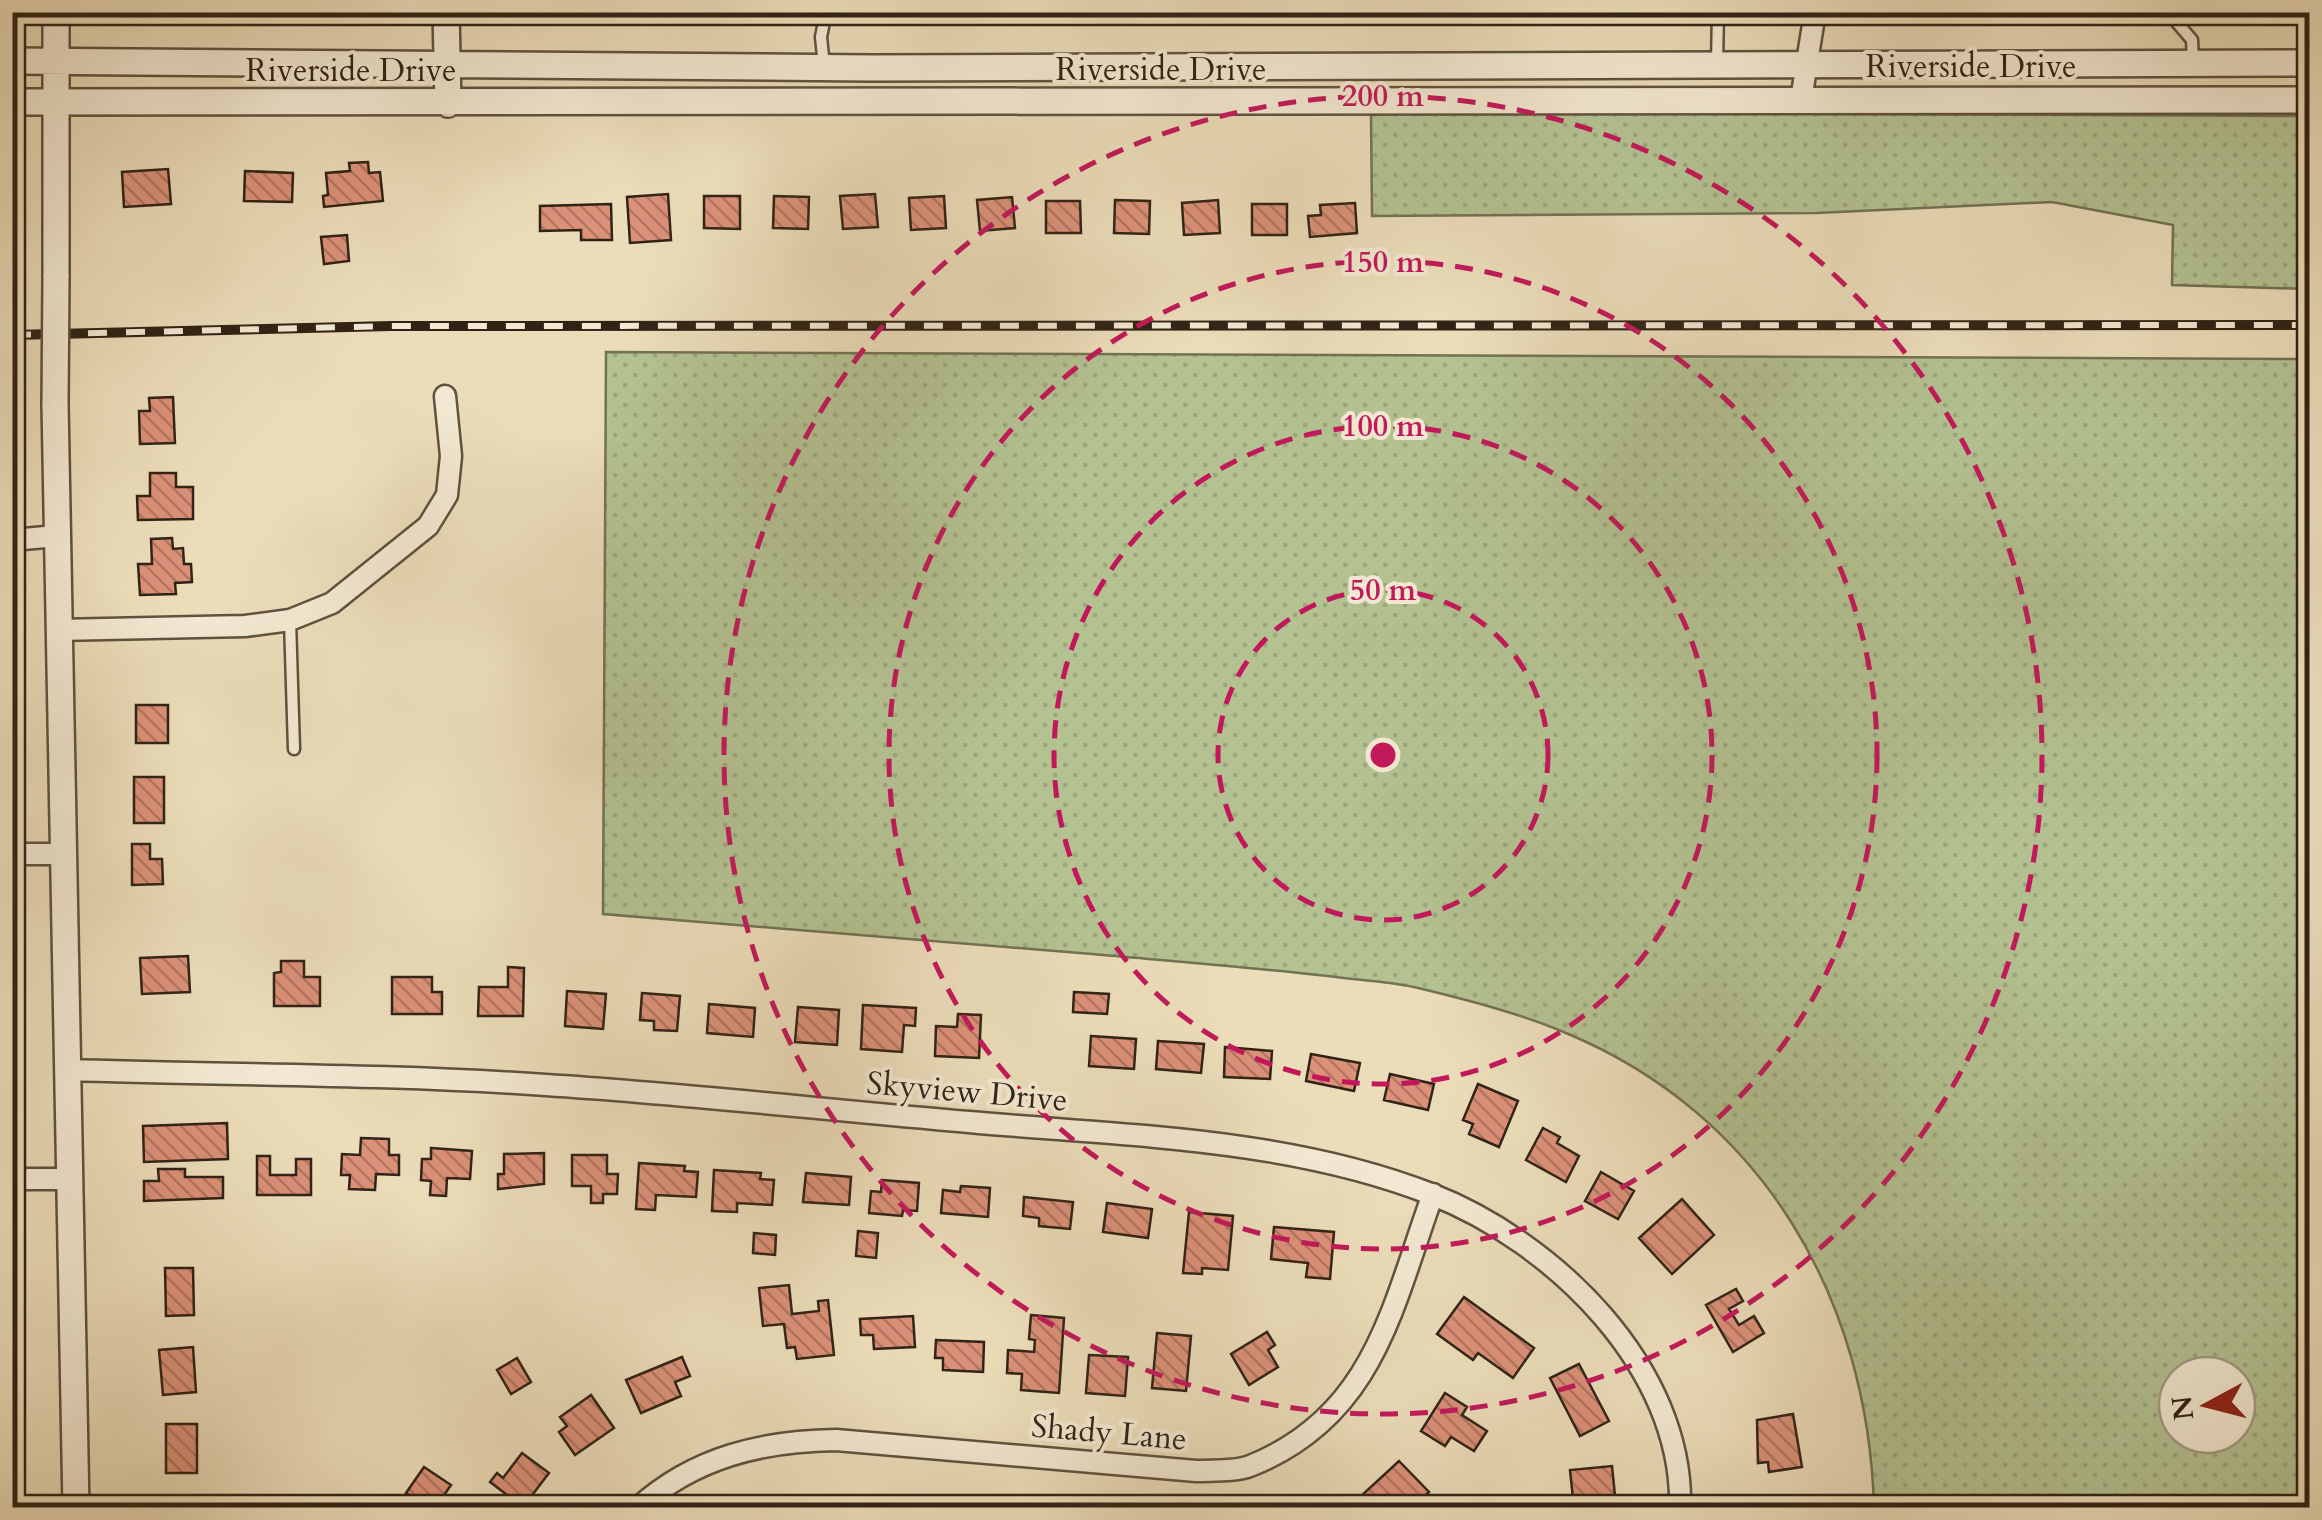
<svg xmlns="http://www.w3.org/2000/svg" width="2322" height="1520" viewBox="0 0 2322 1520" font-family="Cardo,serif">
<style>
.grass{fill:url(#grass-dots);stroke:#727254;stroke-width:2.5;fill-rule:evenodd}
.building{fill:url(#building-back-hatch);stroke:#302316;stroke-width:2.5}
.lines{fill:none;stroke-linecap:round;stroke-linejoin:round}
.service-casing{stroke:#5f523f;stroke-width:15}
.minor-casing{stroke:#5f523f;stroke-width:25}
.tertiary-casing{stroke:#5f523f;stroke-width:30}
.service{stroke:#f3e9d2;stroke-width:10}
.minor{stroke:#f3e9d2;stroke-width:20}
.tertiary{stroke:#f3e9d2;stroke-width:25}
.rail-casing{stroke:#302316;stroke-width:10}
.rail{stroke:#f3e9d2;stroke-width:6;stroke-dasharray:19;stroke-linecap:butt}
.tertiary-bridge-casing{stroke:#5f523f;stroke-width:30;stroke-linecap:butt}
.tertiary-bridge{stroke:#f3e9d2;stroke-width:25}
.ring{fill:none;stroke:#c2185b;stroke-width:5;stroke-dasharray:18 12}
.labels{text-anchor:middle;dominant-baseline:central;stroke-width:8;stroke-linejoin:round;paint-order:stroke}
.street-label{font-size:32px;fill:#302316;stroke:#f3e9d2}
.centre{fill:#c2185b;stroke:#f3e9d2;stroke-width:5}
.ring-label{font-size:30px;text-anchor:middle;font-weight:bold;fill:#c2185b;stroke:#f3e9d2;stroke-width:8;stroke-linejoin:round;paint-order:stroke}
</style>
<defs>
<pattern id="grass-dots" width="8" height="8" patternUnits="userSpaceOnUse" patternTransform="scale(2.5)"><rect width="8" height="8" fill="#b4c292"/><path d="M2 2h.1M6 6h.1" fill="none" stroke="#9ba67d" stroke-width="1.8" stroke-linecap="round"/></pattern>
<pattern id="building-back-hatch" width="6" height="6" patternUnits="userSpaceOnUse" patternTransform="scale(2.5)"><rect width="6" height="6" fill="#dc9179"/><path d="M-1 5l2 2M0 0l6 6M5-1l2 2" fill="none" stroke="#b37662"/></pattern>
</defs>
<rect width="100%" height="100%" fill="#ecddba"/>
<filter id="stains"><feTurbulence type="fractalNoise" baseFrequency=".002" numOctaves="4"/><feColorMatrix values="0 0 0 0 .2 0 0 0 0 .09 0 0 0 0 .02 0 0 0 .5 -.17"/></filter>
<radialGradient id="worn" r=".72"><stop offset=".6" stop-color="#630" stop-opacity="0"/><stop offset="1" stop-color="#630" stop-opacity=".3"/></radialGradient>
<path class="grass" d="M1371,112L2309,116V289L2172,285L2173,225L2052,202L1817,213L1372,216Z
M606,352L2309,359V1507H1874C1868,1299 1763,1115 1566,1033C1519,1013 1464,999 1414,987C1386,981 1356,980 1328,976C1249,967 1171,961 1092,954C929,941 766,928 603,914ZM2177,1375H2237V1435H2177Z"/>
<path class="building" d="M368,162L369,173L380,172L383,201L324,207L323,196L328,195L326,173L350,171L349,163Z
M168,169L171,204L124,207L122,172Z
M245,171L293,173L292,202L244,201Z
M668,194L671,240L630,243L627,197Z
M875,194L878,227L843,229L840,196Z
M704,196H740V229L704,228Z
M774,196L809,197L808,229L773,228Z
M944,196L946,228L911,230L909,198Z
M1012,197L1015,228L980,231L977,200Z
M1115,200L1150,201L1149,234L1114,233Z
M1218,200L1220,233L1184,235L1182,203Z
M1046,201H1080L1081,233H1046Z
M1355,203L1357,233L1310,237L1308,216L1321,215L1320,205Z
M611,204L612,240H581V230L540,231V206Z
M1252,204H1287V235H1252Z
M347,235L349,261L324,264L321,237Z
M173,397L175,443L140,444L139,411H150L149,398Z
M150,473H176V487H193V519L138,520L137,496H150Z
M172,538L173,549L183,548L184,564H191L192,582L175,583L176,594L140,595L138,564H152L151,539Z
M136,705H168V743H136Z
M134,777H164V823H134Z
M132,844H150V859H162L163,884L132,885Z
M188,956L190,992L142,994L140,958Z
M281,961H304V977H320V1006H274V973L281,972Z
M508,967L524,968L523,1016H478L479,987H508Z
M392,977H432V992H442V1014H392Z
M567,991L606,994L603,1029L565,1026Z
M1074,992L1109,994L1107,1014L1073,1012Z
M642,993L680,996L677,1031L654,1030V1021L640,1020Z
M709,1004L755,1008L753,1037L707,1033Z
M863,1005L916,1008L915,1026L904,1025L902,1052L861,1049Z
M798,1007L839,1010L837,1045L795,1042Z
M958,1014L981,1015L979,1058L935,1056L936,1026L957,1027Z
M1091,1036L1136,1039L1134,1069L1089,1066Z
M1158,1041L1204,1044L1201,1073L1156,1069Z
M1225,1047L1272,1051L1270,1079L1224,1077Z
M1311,1054L1360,1063L1354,1091L1306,1081Z
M1390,1074L1434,1084L1428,1110L1384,1100Z
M1478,1084L1518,1101L1499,1147L1469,1134L1473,1124L1463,1120Z
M227,1123L228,1159L144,1162L143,1126Z
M1543,1128L1560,1137L1557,1143L1579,1156L1566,1182L1526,1160Z
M361,1138L389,1139V1155H399V1175L376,1174L375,1190L349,1189L350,1175H341L342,1154L360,1155Z
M431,1148L472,1151L470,1179L447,1178L446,1196L430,1195L431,1181L421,1180L422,1159H431Z
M544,1153V1184L498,1189V1174H504V1154Z
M572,1155H607V1174H618L617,1194H603V1203H591V1186H572Z
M257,1156H270V1175H296V1159H311V1195H257Z
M639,1163L685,1166L684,1171L698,1172L696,1197L656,1195L655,1210L636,1209Z
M158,1169H185V1177H223V1198L144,1201V1181H159Z
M714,1170L761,1173L760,1179L774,1180L772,1205L737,1203V1212L712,1211Z
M1601,1172L1634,1191L1618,1219L1585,1201Z
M806,1173L851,1177L849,1205L803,1202Z
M882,1180L919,1183L917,1211L903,1210L902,1216L869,1213L871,1191L881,1192Z
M961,1186L990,1188L988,1217L941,1213L943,1190L960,1192Z
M1024,1197L1073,1202L1070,1229L1039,1226V1218L1023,1216Z
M1682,1199L1714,1235L1672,1274L1639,1238Z
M1107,1203L1152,1209L1148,1238L1103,1232Z
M1189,1212L1233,1216L1228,1270L1202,1268V1274L1183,1273Z
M1274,1227L1334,1232L1330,1279L1306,1277L1308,1263L1271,1259Z
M858,1231L878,1233L876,1258L856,1256Z
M754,1233L776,1235L775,1255L753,1253Z
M165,1268H193L194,1315L166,1316Z
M789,1285L792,1314L819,1311L818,1301L828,1300L834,1355L797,1359L795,1347L787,1348L784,1324L763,1326L759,1288Z
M1736,1289L1743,1301L1729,1309L1739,1325L1754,1316L1764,1333L1733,1352L1706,1305Z
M1464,1297L1534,1348L1513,1378L1478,1353L1473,1360L1437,1334Z
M1031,1315L1064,1318L1059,1393L1021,1390L1022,1374L1007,1373L1008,1350L1034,1352L1035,1340L1029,1339Z
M913,1316L915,1347L874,1349L873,1335H861L860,1319Z
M1267,1332L1275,1345L1268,1350L1278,1367L1249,1385L1231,1354Z
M1157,1333L1191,1336L1186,1391L1152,1388Z
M936,1340L984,1342L983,1372L943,1370V1358H935Z
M193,1347L196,1392L163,1395L159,1350Z
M1089,1355L1128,1357L1125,1396L1086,1393Z
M682,1357L690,1376L675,1382L681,1396L641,1413L626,1380Z
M517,1358L531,1382L511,1394L497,1370Z
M1579,1364L1609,1421L1580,1436L1550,1378Z
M1445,1393L1467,1407L1462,1415L1487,1431L1474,1451L1451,1437L1445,1446L1421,1431Z
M591,1395L614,1428L575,1455L559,1432L567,1426L560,1417Z
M1793,1414L1802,1467L1769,1472L1768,1462L1758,1463L1757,1420Z
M166,1424H197V1473H166Z
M522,1453L549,1473L523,1507L490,1482L497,1473L503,1478Z
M1399,1461L1429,1492L1412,1508H1372L1361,1496Z
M1612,1466L1615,1496L1606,1497L1607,1508H1574L1570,1470Z
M424,1467L451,1485L435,1508H427L406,1493Z
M163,1499L196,1500L195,1508H163Z"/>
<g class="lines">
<g class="service-casing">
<path id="service" d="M2168,12L2192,40L2193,63
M1717,64L1718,12
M824,66L821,37L826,12
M290,621L294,749"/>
</g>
<g class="minor-casing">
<path id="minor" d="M1801,100L1815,12
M12,540L57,536
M58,630L245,626L290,620L332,603L428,526L447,495L451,456L445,396
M12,854H61
M68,1070C227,1075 387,1074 546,1085C687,1094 828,1110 969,1122C1123,1136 1285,1137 1431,1194C1554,1242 1684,1368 1680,1508
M12,1179H70
M638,1508C694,1457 763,1441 836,1440L1196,1471C1212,1470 1235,1472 1250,1466C1374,1417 1392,1307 1433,1194"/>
</g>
<g class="tertiary-casing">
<path id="tertiary" d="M56,12V277
M446,12L448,104
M12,61L873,68L2310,63
M12,102L2310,100
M55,404L76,1508"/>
</g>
<use href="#service" class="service"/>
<use href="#minor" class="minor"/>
<use href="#tertiary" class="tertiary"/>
<g class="rail-casing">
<path id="rail" d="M12,335L391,326L2310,325"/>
</g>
<use href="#rail" class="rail"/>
<g class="tertiary-bridge-casing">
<path id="tertiary-bridge" d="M55,404L56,277"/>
</g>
<use href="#tertiary-bridge" class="tertiary-bridge"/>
</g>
<g class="ring">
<circle cx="1383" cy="755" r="165"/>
<circle cx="1383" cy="755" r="329"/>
<circle cx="1383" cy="755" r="494"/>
<circle cx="1383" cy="755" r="659"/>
</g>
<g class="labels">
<g class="street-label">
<text x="1971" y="67">Riverside Drive</text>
<text x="1161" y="70">Riverside Drive</text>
<text x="351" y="71">Riverside Drive</text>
<text transform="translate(967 1092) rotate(5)">Skyview Drive</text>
<text transform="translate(1109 1433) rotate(5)">Shady Lane</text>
</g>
</g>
<circle cx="1383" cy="755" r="15" class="centre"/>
<g class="ring-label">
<text x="1383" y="106">200 m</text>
<text x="1383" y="272">150 m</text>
<text x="1383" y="436">100 m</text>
<text x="1383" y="600">50 m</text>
</g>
<rect width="2322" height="1520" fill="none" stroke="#ecddba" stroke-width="50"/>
<rect x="15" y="15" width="2292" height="1490" fill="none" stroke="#302316" stroke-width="5"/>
<rect x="25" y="25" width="2272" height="1470" fill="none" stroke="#302316" stroke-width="2.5"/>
<g transform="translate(2207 1405) rotate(263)"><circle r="48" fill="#f3e9d2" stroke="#a59a87" stroke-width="2.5"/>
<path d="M0-8L18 38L0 25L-18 38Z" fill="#8f2418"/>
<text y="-15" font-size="28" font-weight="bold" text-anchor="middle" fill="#302316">N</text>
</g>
<rect width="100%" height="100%" filter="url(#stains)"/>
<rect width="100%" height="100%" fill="url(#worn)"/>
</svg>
